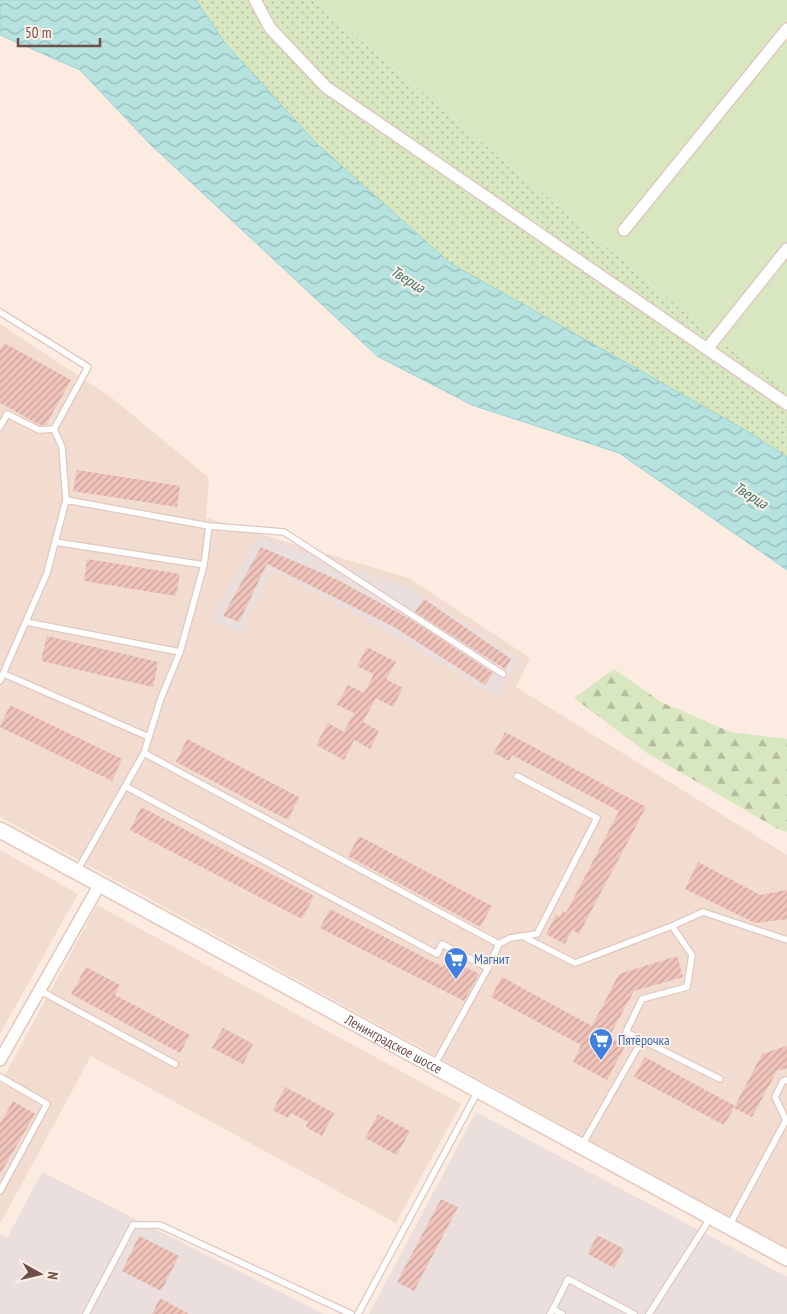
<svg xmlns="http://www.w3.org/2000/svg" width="787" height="1314" viewBox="0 0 787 1314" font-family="'PT Sans Narrow',sans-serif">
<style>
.residential{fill:#f2dbcf}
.industrial{fill:#eadfdc}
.grass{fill:url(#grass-dots)}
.forest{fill:url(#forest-firs)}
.garden{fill:#d8e7c0}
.water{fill:url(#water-waves);stroke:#9dd4d1}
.building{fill:url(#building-hatch)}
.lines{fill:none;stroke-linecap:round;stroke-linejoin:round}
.service-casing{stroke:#e0c8c0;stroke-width:8}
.minor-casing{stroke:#e0c8c0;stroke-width:14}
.secondary-casing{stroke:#e5c7bd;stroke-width:18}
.service{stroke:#fff;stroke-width:5.5}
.minor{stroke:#fff;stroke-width:11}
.secondary{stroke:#fff;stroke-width:15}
.labels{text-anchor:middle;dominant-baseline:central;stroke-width:4;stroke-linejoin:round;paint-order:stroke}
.shop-label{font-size:14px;fill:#366cbe;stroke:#feefe6;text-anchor:start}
.street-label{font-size:14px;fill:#704e49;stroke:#feefe6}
.water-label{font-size:15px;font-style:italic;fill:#3e7673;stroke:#feefe6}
</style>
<defs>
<pattern id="grass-dots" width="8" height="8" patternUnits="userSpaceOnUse" patternTransform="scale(1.25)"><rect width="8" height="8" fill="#d8e7c0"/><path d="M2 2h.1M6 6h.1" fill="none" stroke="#b4bd9e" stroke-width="1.8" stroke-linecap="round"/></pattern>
<pattern id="forest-firs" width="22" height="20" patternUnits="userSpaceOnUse" patternTransform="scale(1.25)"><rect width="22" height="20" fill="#d8e7c0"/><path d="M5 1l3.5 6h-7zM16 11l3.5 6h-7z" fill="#b4bd9e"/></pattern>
<pattern id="water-waves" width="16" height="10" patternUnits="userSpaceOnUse" patternTransform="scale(1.25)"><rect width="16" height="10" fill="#b6e3e0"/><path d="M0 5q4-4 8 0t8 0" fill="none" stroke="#98bab8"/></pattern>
<pattern id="building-hatch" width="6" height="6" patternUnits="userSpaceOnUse" patternTransform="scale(1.25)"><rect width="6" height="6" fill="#efc3b9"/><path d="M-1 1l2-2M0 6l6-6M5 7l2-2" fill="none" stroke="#c6a198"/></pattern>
</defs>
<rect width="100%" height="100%" fill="#fbebe0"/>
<path class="residential" d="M0,324L112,398L209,478L206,518L409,578L530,658L516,687L787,855V1248L0,817Z
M0,850L78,894L0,1034Z
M97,905L461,1104L396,1223L91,1056L1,1222L0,1221V1084Z"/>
<path class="industrial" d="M257,536L414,589L520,660L496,697L384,629L272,572L241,633L211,619Z
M476,1112L787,1277V1314H369Z
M42,1172L324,1314H0V1234L7,1238Z"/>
<path class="grass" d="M196,0H313L714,337L787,389V457L747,431L450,263L316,143L224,42Z"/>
<path class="forest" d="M614,669L661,702L731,732L787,739V832L778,829L647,753L574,698Z"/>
<path class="garden" d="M313,0H787V389L714,337Z"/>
<path class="water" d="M0,0H196L224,42L316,143L450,263L747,431L787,457V570L619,453L472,405L377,356L150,144L80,70L0,35Z"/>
<path class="building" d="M4,343L71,380L46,425H40L0,403V350Z
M77,470L180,486L177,507L73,491Z
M261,547L336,579L410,619L493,673L485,685L394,627L267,564L239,622L223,616Z
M87,559L180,574L176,596L84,581Z
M424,599L511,659L505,669L415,612Z
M47,636L158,662L153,687L41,661Z
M367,647L396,662L386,679L403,688L393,707L376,698L363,722L379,731L370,749L354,740L344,760L316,745L328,723L344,732L354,713L337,705L348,685L364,693L374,674L357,666Z
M10,705L122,759L112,781L0,727Z
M505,732L646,807L579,934L572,930L565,944L546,934L556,915L560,917L563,911L566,913L619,811L512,755L509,761L494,753Z
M187,739L299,797L288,820L176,762Z
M141,807L314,896L302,919L130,830Z
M359,836L492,906L480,927L348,856Z
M698,862L760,895L787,890V919L755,923L685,889Z
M330,909L443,967L448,958L479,974L464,1001L320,928Z
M677,956L683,977L634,991L609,1037L625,1046L607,1080L573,1062L581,1045L491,997L502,977L592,1026L619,974Z
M86,967L120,985L115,995L190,1035L180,1053L71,994Z
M223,1028L253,1044L243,1064L212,1048Z
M787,1046V1068L777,1071L752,1117L734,1108L724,1125L634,1077L645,1057L735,1106L762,1054Z
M285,1087L334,1113L322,1136L306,1127L308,1122L291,1113L288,1118L273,1110Z
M13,1101L35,1114L0,1174V1124Z
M378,1114L410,1131L397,1155L365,1138Z
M441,1199L458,1207L414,1291L397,1282Z
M597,1235L624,1249L614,1268L588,1254Z
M139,1236L179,1256L161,1291L122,1271Z
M160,1298L189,1314H152Z"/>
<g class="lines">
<g class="service-casing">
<path id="service" d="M0,312L88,367L54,429L39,430L7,414L0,427
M66,500L209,526L284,532L503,674
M55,542L204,565
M26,622L180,652
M4,674L149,737
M0,681L47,573L66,500L62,447L54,429
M144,753L499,944
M125,786L437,954L442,944L488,968L435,1064
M77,871L144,753L161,698L180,652L204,565L209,526
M524,937L575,963L672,926L703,912L787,940
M488,968L499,944L510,938L537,934L597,818L517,776
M39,990L175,1064
M642,1040L720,1079
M0,1077L47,1104L0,1191
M582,1145L642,1040L626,1032L642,999L687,987L692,955L672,926
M729,1226L786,1120L775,1097L783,1081L787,1080
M553,1309L568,1279L634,1314
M86,1314L133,1225H160L351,1314
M358,1314L478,1091
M550,1314L553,1309L562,1314
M649,1314L711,1217"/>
</g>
<g class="minor-casing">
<path id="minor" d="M255,0L270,28L326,87L787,404
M624,230L787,29
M707,349L787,249
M0,1060L100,884"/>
</g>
<g class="secondary-casing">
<g id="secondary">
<path id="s1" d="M0,830L787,1258"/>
</g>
</g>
<use href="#service" class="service"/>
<use href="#minor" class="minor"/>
<use href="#secondary" class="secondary"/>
</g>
<defs>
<g id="supermarket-pin" transform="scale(1.25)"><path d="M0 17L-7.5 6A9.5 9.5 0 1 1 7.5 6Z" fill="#3f7fe0" stroke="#feefe6"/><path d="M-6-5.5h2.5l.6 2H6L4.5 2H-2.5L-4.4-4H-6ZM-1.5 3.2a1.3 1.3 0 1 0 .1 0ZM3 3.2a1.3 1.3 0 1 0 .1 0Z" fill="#fff"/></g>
</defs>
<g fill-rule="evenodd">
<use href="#supermarket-pin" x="456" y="959"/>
<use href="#supermarket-pin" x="601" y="1040"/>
</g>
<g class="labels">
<g class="shop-label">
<text x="474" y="959">Магнит</text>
<text x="618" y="1040">Пятёрочка</text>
</g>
<g class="street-label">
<text stroke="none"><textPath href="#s1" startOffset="448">Ленинградское шоссе</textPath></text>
</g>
<g class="water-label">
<text transform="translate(408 279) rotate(32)">Тверца</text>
<text transform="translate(751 495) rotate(32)">Тверца</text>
</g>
</g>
<g transform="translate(40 1274) rotate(98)" stroke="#feefe6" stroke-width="4" paint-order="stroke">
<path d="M0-4L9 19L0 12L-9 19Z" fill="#704e49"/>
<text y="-8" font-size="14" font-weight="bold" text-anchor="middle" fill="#704e49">N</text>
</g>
<path d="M18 38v8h82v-8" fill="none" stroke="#704e49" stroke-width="2.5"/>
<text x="25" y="38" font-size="15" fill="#704e49" stroke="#feefe6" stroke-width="4" paint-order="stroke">50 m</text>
</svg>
